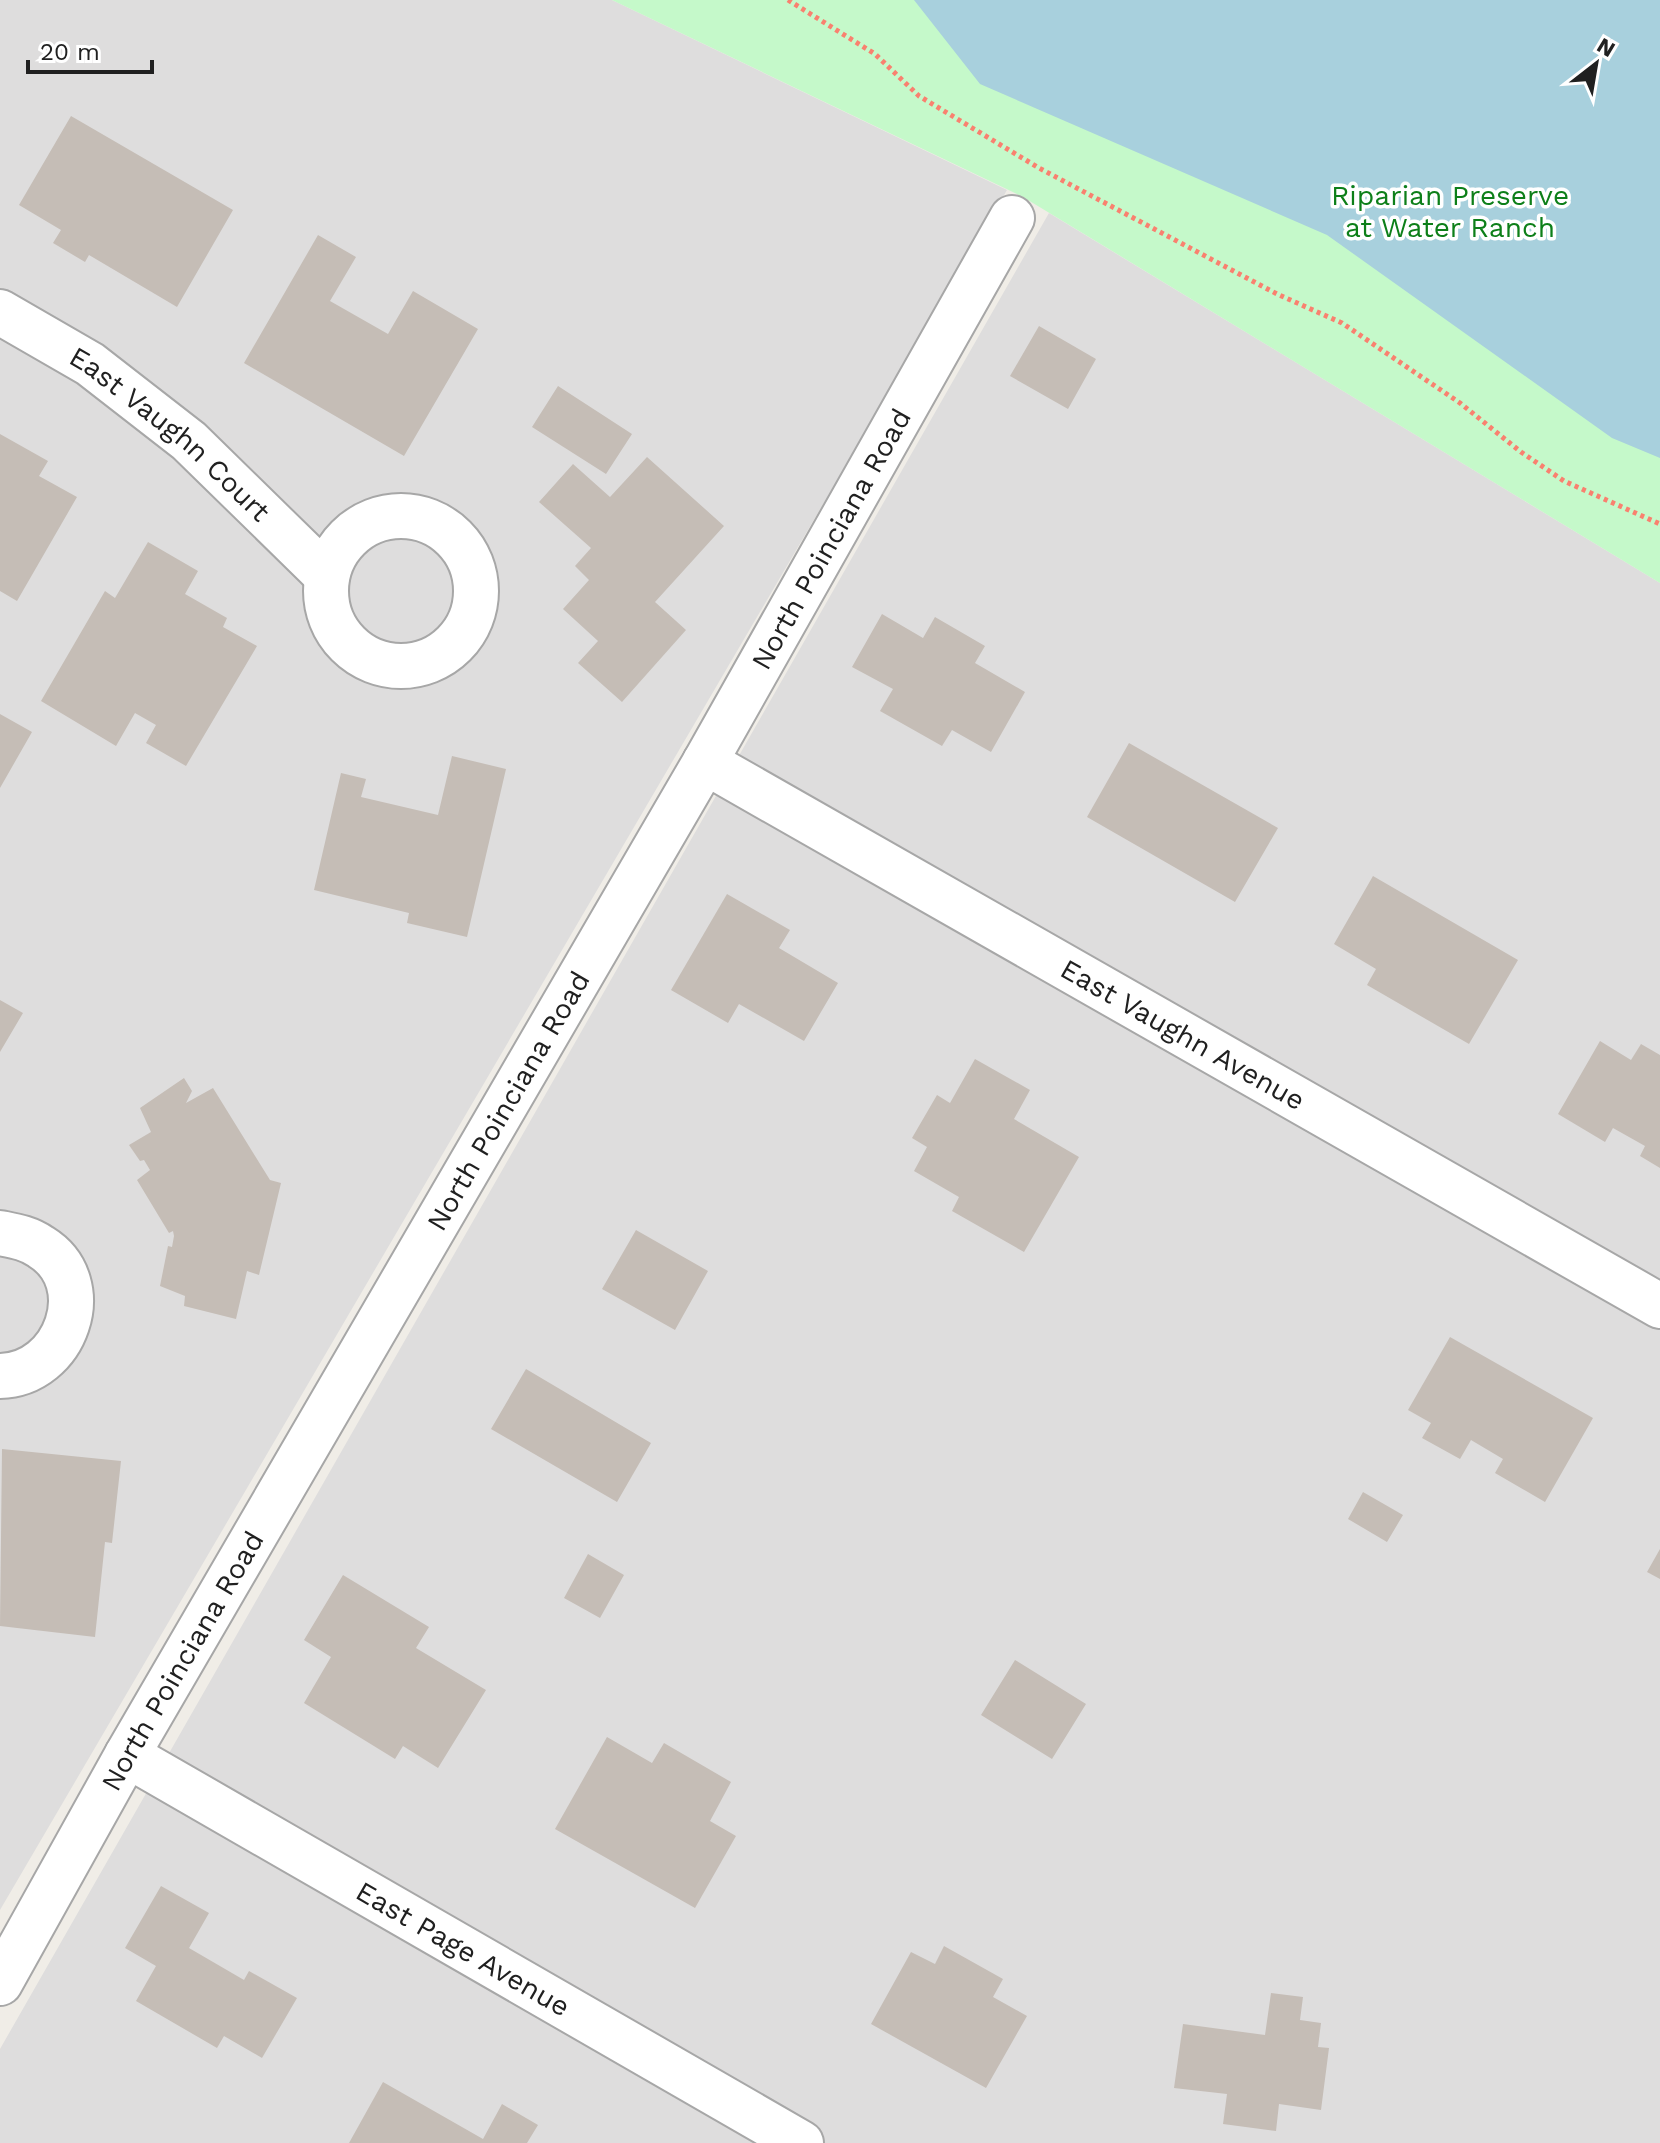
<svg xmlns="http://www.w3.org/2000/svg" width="1660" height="2143" viewBox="0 0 1660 2143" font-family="'Work Sans',sans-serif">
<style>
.residential{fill:#dedddd}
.park{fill:#c5f9ca}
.water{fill:#a8d0dd}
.building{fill:#c5bdb6}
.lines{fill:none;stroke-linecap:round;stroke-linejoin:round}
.minor-casing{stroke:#a7a7a7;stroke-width:48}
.path{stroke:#f9816f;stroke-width:5;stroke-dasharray:4 4;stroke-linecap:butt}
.minor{stroke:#fff;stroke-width:44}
.labels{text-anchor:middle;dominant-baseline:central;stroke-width:7;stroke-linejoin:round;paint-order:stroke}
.park-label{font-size:28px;fill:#0d7f19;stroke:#fff}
.street-label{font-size:28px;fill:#202020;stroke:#fff}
</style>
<rect width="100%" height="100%" fill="#f0ede7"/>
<path class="residential" d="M0,0H612L1007,190L0,1910Z
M1049,213L1660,583V2143H0V2049Z"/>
<path class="park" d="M612,0H1660V583L1023,197Z"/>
<path class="water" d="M914,0H1660V458L1612,438L1327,235L980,84Z"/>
<path class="building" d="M71,116L233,210L177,307L89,255L85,262L53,243L61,230L19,205Z
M318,235L356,257L330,301L388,334L413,291L478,329L404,456L244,363Z
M1039,326L1096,359L1068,409L1010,376Z
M558,386L632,434L606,474L532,427Z
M0,434L48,461L39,476L77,497L17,601L0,591Z
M647,457L724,526L655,602L686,630L622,702L578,663L598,641L563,609L589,580L575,566L591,548L539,502L573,464L610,497Z
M148,542L198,571L185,594L227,618L223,627L257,646L186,766L146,743L156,725L135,713L116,746L41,701L105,591L115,598Z
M882,614L923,638L935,617L985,646L975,663L1025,692L991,752L952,730L942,746L880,711L893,689L852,667Z
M0,714L32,732L0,788Z
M1129,743L1278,828L1235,902L1087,817Z
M452,756L506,769L467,937L407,923L409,913L314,890L341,773L366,779L361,797L438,815Z
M1373,876L1518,960L1469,1044L1367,985L1376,969L1334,944Z
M727,894L790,930L779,948L838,983L804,1041L739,1004L728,1023L671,990Z
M0,1000L23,1013L0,1052Z
M1600,1041L1631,1060L1641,1044L1660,1055V1168L1640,1156L1645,1146L1613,1128L1605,1142L1558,1114Z
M975,1059L1030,1090L1014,1119L1079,1157L1024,1252L952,1211L959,1197L914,1171L927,1147L912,1138L937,1095L950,1103Z
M184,1078L192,1091L186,1103L213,1088L270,1180L281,1183L259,1275L247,1271L236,1319L184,1306L185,1296L160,1286L168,1246L172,1247L174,1236L173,1231L169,1233L137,1180L150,1170L144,1160L140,1161L129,1145L151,1132L140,1108Z
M636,1230L708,1271L675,1330L602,1289Z
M1450,1337L1593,1418L1545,1502L1495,1473L1503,1459L1471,1440L1460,1459L1422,1438L1431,1423L1408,1410Z
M526,1369L651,1443L617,1502L491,1429Z
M2,1449L121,1461L112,1543L105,1542L95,1637L0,1626Z
M1363,1492L1403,1515L1387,1542L1348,1519Z
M1660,1549V1579L1647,1572Z
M588,1554L624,1575L600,1618L564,1598Z
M343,1575L429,1627L416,1648L486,1690L438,1768L403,1746L395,1759L304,1703L331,1657L304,1640Z
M1015,1660L1086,1704L1052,1759L981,1715Z
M607,1737L652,1763L664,1743L731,1782L710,1821L736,1836L695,1908L555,1829Z
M161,1886L209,1913L189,1948L244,1980L249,1971L297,1998L262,2058L224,2036L217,2048L136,2001L156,1966L125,1948Z
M944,1946L1003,1979L993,1997L1027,2016L986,2088L871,2024L911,1952L935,1964Z
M1271,1993L1303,1997L1300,2020L1321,2023L1318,2047L1329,2048L1321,2110L1279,2104L1276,2131L1223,2124L1227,2094L1174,2088L1183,2024L1265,2035Z
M383,2082L483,2139L502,2104L538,2125L527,2143H349Z"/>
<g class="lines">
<g class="minor-casing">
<g id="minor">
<path id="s1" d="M0,312L90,364L189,441L327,576"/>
<circle cx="401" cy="591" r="75"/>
<path id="s2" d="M705,762L1660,1306"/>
<path d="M0,1233C15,1236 28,1238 41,1247C99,1283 66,1375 0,1376"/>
<path id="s3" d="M127,1755L801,2143"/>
<path id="s4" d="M0,1983L127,1755L705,762L1012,218"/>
</g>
</g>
<path class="path" d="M788,0L875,54L919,96L1039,168L1277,294L1342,323L1460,403L1521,452L1564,481L1660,524"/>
<use href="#minor" class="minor"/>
</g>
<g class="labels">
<g class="park-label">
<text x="1450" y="195">Riparian Preserve<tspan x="1450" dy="32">at Water Ranch</tspan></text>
</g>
<g class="street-label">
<text stroke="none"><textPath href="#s1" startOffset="210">East Vaughn Court</textPath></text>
<text stroke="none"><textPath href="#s4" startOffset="1666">North Poinciana Road</textPath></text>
<text stroke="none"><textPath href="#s2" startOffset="550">East Vaughn Avenue</textPath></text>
<text stroke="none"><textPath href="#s4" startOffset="1018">North Poinciana Road</textPath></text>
<text stroke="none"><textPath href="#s4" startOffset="370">North Poinciana Road</textPath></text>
<text stroke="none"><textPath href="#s3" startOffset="388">East Page Avenue</textPath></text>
</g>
</g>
<g transform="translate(1596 64) rotate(31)" stroke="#ffffff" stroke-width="6" paint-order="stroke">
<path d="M0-6L14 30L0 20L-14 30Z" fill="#202020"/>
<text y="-12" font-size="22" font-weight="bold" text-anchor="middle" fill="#202020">N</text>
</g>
<path d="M28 60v12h124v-12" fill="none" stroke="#202020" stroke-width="4"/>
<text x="40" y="60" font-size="24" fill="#202020" stroke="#ffffff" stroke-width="6" paint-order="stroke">20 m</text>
</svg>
